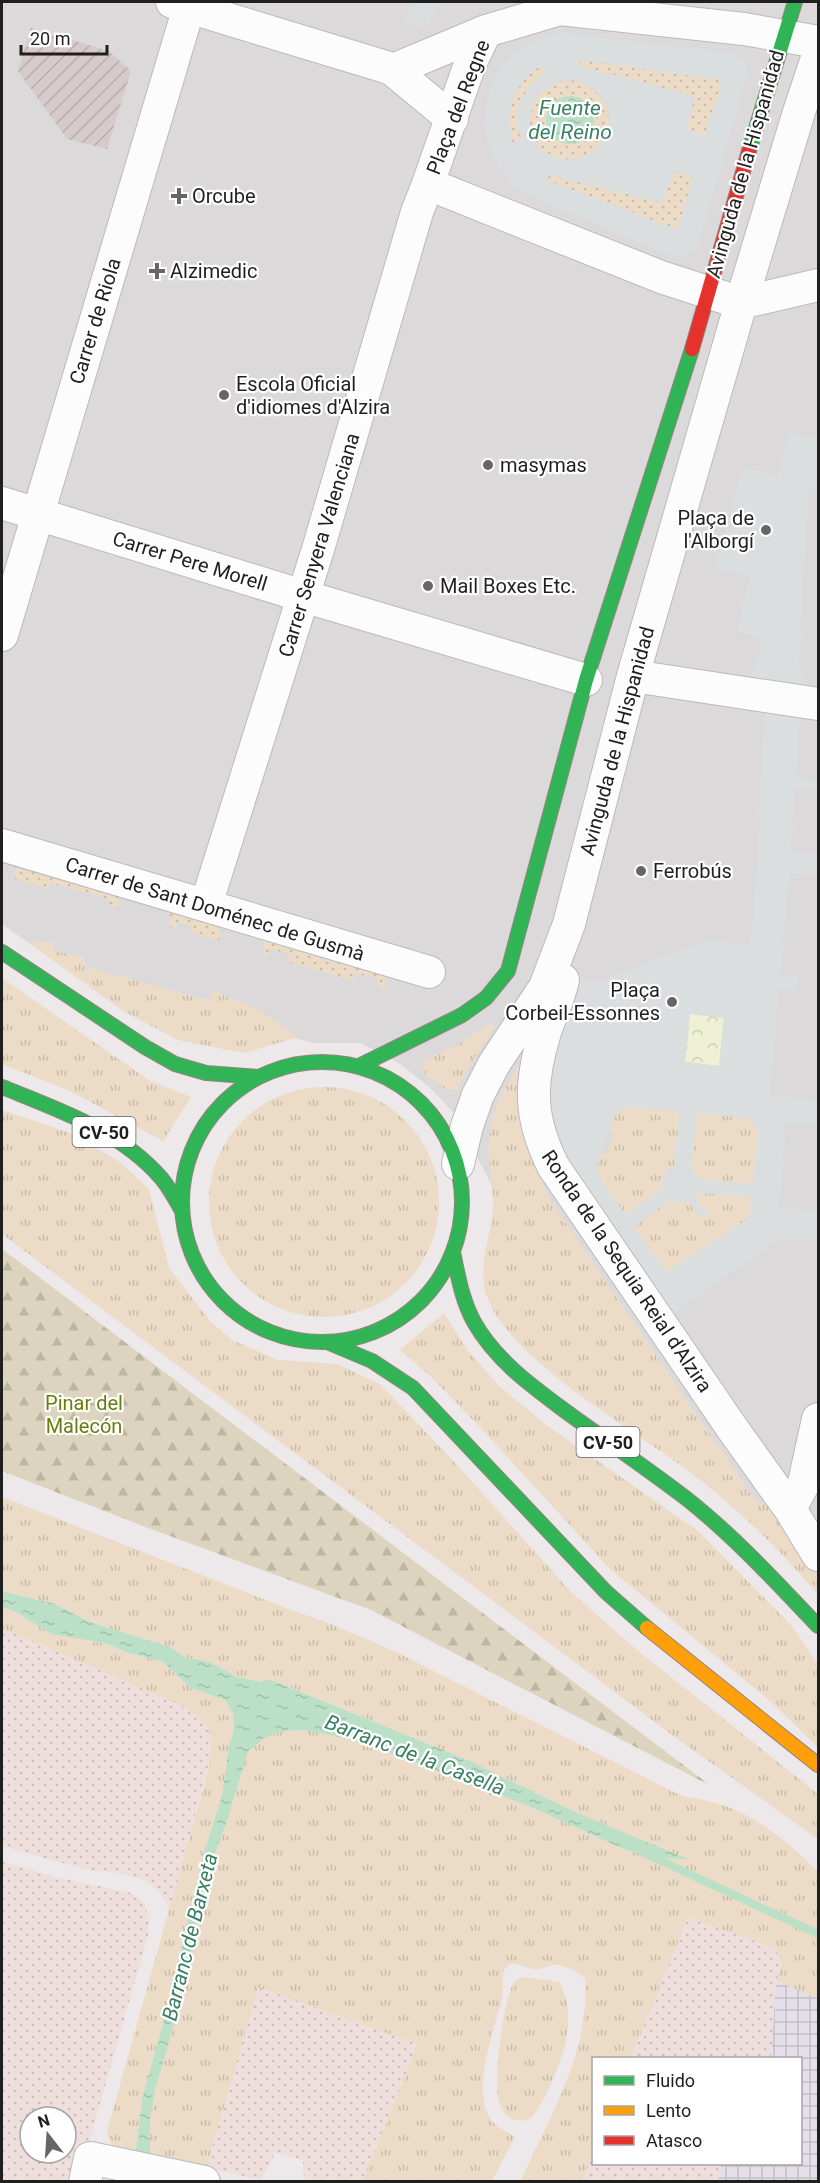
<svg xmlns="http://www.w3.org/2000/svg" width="820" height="2183" viewBox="0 0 820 2183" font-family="Roboto,sans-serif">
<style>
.residential{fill:#dcd9da}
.industrial{fill:url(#industrial-grid)}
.construction{fill:url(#construction-furrows)}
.farmland{fill:url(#farmland-dots);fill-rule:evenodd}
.grass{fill:url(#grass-tufts)}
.forest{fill:url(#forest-firs)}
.park{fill:url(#park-crowns)}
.garden{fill:url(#garden-dots);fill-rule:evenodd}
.plaza{fill:#dbdedf;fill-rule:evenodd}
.water{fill:url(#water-ripples)}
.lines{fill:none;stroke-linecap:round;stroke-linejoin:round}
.stream{stroke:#bbe0c7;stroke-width:8}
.street-casing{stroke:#bcb9ba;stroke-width:34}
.fast-casing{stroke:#978480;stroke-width:16}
.slow-casing{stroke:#978480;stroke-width:16}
.jam-casing{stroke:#978480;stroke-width:16}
.street{stroke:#fcfcfc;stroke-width:32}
.fast{stroke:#30b455;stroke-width:14}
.slow{stroke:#ff9f0a;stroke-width:14}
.jam{stroke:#e5322d;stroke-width:14}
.poi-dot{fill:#676566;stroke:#fff;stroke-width:2}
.labels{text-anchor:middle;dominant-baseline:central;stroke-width:4.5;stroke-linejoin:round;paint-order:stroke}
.shield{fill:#fff;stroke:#626262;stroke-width:1.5}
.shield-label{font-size:18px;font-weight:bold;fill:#1f1f1f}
.street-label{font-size:20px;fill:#1f1f1f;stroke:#fff}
.poi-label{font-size:20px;fill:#1f1f1f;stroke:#fff;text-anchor:start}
.park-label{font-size:20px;fill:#697d0d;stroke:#fff}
.water-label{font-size:21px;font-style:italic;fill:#3a7f63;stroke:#fff}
</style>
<defs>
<pattern id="industrial-grid" width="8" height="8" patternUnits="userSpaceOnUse" patternTransform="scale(1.5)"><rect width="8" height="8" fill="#e4dfe9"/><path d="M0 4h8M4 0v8" fill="none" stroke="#c3bfc7"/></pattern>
<pattern id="construction-furrows" width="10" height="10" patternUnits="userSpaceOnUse" patternTransform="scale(1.5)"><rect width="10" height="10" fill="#d6cbca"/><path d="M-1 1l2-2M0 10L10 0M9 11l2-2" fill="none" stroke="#b7aead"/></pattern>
<pattern id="farmland-dots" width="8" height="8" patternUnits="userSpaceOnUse" patternTransform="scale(1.5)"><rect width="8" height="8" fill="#eededc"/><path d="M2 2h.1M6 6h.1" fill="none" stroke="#ccbebc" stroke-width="1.8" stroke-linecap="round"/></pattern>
<pattern id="grass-tufts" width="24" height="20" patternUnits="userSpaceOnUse" patternTransform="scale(1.5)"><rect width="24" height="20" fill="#ebdbc7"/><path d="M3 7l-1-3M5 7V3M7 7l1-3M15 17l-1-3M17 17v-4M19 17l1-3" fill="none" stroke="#c9bcaa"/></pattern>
<pattern id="forest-firs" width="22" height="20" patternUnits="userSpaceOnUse" patternTransform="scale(1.5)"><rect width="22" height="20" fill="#dcd4be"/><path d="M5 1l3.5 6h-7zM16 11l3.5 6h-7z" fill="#bcb6a3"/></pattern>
<pattern id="park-crowns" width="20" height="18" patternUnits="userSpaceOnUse" patternTransform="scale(1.5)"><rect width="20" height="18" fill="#eef1d4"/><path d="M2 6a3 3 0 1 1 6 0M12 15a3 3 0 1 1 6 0" fill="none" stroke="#ccceb6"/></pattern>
<pattern id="garden-dots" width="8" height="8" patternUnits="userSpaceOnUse" patternTransform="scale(1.5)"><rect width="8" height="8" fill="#ebdbc7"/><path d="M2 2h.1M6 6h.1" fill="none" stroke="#c9bcaa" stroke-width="1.8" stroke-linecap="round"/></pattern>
<pattern id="water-ripples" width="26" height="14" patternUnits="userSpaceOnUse" patternTransform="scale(1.5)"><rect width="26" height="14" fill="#bbe0c7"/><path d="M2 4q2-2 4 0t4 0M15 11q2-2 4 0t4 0" fill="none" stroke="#a0c0aa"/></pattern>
</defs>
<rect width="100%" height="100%" fill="#ede8e9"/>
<path class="residential" d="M2,2H818V1573L772,1501L766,1504H759L754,1499L549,1199L540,1177L534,1154L520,1121L519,1066L499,1099L492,1122L489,1145L492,1185L453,1112L429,1087L400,1064L361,1043H313L295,1038V1035L211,991L212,1001L84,967L83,957L54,951L38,939L33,946L2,924Z"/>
<path class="industrial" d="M776,1981L818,1998V2181L718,2182L721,2164H800V2058H771Z"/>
<path class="construction" d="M31,28L109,51L131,71L107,149L67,139L18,71Z"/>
<path class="farmland" d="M2,1628L178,1704L195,1714L205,1724L212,1736L213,1747L170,1910L159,1891L146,1881L120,1873L88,1870L2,1846Z
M2,1861L55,1877L131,1893L144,1903L149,1917L148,1936L78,2181H2ZM30,2117H66V2153H30Z
M688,1917L713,1927L747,1936L776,1950L782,1965L776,1981L771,2058H631Z
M258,1986L419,2044L362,2181H304L303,2160L275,2153L261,2180L206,2168Z
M593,2153L594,2164H721L718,2181H582Z"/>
<path class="grass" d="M38,939L54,943V951L83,957L84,967L211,1001V990L255,1008L294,1033L295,1038L244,1053L178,1040L123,1011L33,946Z
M2,978L150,1081L191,1097L163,1141L70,1091L2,1064Z
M490,1023L495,1026L474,1058L457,1089L447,1091L423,1072L422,1068L425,1060L461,1043Z
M522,1064L519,1098L520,1121L534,1154L540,1177L549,1199L754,1499C761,1505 764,1505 772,1501L818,1573V1595C782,1551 739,1510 694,1475C640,1433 506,1359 486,1294C477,1263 493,1235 493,1204C493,1185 489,1165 489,1145C489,1115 503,1090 519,1065Z
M209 1202a115 115 0 1 1 230 0a115 115 0 1 1-230 0Z
M631,1107L680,1112L674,1167C664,1172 662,1178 662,1189L626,1215C612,1197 590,1176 601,1152L606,1154L614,1134L609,1132L617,1112Z
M2,1110L70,1133L120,1162L149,1189L169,1268L211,1322L232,1340L278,1360L337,1364L380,1384L456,1464L571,1592L638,1651L818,1794V1839L676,1738L2,1234Z
M697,1113C715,1115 750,1111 758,1130L753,1184L699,1180L691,1169Z
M698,1193L752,1197L750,1216L745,1221L666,1273L634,1227L670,1200L689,1202L698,1216L703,1208L695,1198Z
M444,1313L468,1351L499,1386L545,1424L698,1531L790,1624L818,1664V1747L770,1701L610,1569L479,1426L429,1375L400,1350Z
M2,1497L294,1611L326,1622L394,1651L682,1796C697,1799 713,1801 728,1807C763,1821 792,1845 818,1872V1998L776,1981L782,1965L776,1950C747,1936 718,1930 688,1917L631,2058H594L593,2153L582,2181H521C549,2117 591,2051 585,1978C578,1972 564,1964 554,1965C546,1966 542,1970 534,1969C525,1968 520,1963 510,1964L504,1970C502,1979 504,1989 502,1998C495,2029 467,2098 495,2124C501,2129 509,2133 515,2137L492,2181L362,2182L418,2044L258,1987L205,2173L150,2162V2119L156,2087L192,1962L198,1900L227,1821L248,1752L264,1738L282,1731L304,1730L335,1736L374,1747L469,1783L535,1809L626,1850L652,1857L688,1860L575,1812L470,1761L270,1679L262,1682L236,1677L210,1662L183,1657L171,1647L90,1622L55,1604L2,1591Z
M2,1608L12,1610L30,1621L86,1641L108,1644L128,1653L162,1661L191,1688L225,1700L233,1714L234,1731L229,1746L222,1795L204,1853L164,2020L142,2099L135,2158L115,2154C113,2145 108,2140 107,2131L207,1775C216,1735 215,1726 178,1704L2,1628Z
M524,1977L559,1982C574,2009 569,2038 558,2066C553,2079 541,2110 530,2118C525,2122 518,2121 513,2119C504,2115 500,2106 498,2097C494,2076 503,2003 513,1984C516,1980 519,1978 524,1977Z"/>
<path class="forest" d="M2,1249L711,1786L371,1610L143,1526L2,1471Z"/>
<path class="park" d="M690,1014L724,1018L719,1066L685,1062Z"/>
<path class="garden" d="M580,60L723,80L705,135L686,130L695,96L579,66Z
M541,65L545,72C521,92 512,109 521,140L512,142C503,109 515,84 541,65Z
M572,80C603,87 623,120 599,146C591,154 581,159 570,159C520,163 511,83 572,80ZM558,99L588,104C596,117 595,129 585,139L547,111Z
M674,170L693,177L678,230L546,180L549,175Z
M15,867L119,896L118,909L109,907V899L50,883V889L15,879Z
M169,913L220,928L219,941L190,932V925L177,922L176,928L169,926Z
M264,941L385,975V989L378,987V979L355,973L354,981L288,962L289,954L270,949L269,957L263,956Z"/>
<path class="plaza" d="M412,2H442L427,28L403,22Z
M560,33L730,53L741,58L746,63L748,72L698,246L692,251L685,255L672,256L533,197L513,184L497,165L488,144L484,123L489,90L497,73L508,59L530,43ZM580,60L722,80L705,135L686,129L695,96L579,66ZM541,65L545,72L528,88L518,109L517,124L521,140L512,142L509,122L513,96L525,78ZM572,80L583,82L594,89L602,98L608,110L609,122L606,135L599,146L590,154L578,159L565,160L553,156L542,150L535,141L529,121L534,99L542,91L561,81ZM674,171L693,177L678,230L547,180L549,175L663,203Z
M818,426V482L808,492L799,665L811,690L750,681L763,639L737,632L750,577L715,568L743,467L777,476L789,433L814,439Z
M765,711L799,715L796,777L818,781V791L795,788L791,851L818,854V876L790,873L780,975L798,977L797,990L779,989L770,1096L818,1100V1125L786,1123L779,1207L818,1211V1241L781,1238L669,1316L561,1155L541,1086L576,977L594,983L710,939L748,947L754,915ZM690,1014L724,1018L719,1066L685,1062ZM631,1107L680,1112L674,1167L665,1173L662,1179V1189L626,1215L599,1178L597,1167L599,1157L617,1112ZM697,1113L745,1118L756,1125L758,1130L753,1184L699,1180L691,1169ZM698,1193L751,1197L750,1216L745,1221L666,1272L634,1227L670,1200L677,1203L689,1202L700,1219L706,1218L708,1212L695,1198Z"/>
<path class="water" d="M546 120a24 24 0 1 1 48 0a24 24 0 1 1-48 0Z
M2,1591L55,1604L90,1622L171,1647L183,1657L210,1662L237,1677L262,1682L269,1679L470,1761L575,1812L690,1860L652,1857L626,1850L535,1809L469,1783L374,1747L335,1736L304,1730L282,1731L264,1738L248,1752L227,1821L198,1900L192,1962L156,2087L150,2119V2162L135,2158L142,2099L164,2020L204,1853L222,1795L229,1746L234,1731L233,1714L225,1700L191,1688L162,1661L128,1653L108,1644L52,1634L12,1610L2,1608Z"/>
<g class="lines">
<path class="stream" d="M642,1852L818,1934"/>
<g class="street-casing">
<path id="street" d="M172,2L386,67L393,70L452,119
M818,42L744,29L560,9L486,31L470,64L428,184L661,277L741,303L818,285
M393,70L486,31
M2,503L303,596L586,680
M2,635L189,7
M633,676L818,704
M2,845L429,972
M206,905L319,546L417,212L428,184
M563,980C559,998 551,1015 545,1032C529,1084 529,1117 553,1166L732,1428L790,1509L818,1555
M458,1164L467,1126L478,1095L494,1064L545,987L569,924L633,676L741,303L799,112L818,55
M790,1509L804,1483L818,1419
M85,2182L90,2158L204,2182"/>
</g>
<g class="fast-casing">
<path id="fast" d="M749,151L795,2
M2,952L145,1047L175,1064L206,1073L259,1077
M182 1202a140 140 0 1 1 280 0a140 140 0 1 1-280 0Z
M359,1066L462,1015L486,998L508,971L586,680L692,349
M2,1087C59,1110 121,1131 162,1179C170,1189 176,1200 182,1211
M453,1252C458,1276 462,1300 474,1322C496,1361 533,1387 568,1413C608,1442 648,1469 687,1499C735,1537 776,1582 818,1626
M327,1342L372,1361L413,1388L606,1592L647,1628"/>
</g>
<g class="slow-casing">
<path id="slow" d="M647,1628L818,1765"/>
</g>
<g class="jam-casing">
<path id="jam" d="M692,349L749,151"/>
</g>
<use href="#street" class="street"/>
<use href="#fast" class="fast"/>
<use href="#slow" class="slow"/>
<use href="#jam" class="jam"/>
</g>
<g class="poi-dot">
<path d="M176 187h6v6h6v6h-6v6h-6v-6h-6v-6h6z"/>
<path d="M154 262h6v6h6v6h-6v6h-6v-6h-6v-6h6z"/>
<circle cx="224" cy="395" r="6"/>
<circle cx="488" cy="465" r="6"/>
<circle cx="766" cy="530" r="6"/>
<circle cx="428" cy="586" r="6"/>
<circle cx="641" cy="871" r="6"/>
<circle cx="672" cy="1002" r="6"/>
</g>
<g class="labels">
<g class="shield">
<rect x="72.5" y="1117" width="63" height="30" rx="4.5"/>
<rect x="576.5" y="1427" width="63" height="30" rx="4.5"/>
</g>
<g class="shield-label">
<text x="104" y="1132">CV-50</text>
<text x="608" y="1442">CV-50</text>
</g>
<g class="street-label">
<text transform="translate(458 107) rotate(-69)">Plaça del Regne</text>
<text transform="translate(745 164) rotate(-74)">Avinguda de la Hispanidad</text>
<text transform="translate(95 321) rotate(-73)">Carrer de Riola</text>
<text transform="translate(319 545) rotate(-73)">Carrer Senyera Valenciana</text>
<text transform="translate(190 561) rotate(17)">Carrer Pere Morell</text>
<text transform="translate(617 741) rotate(-75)">Avinguda de la Hispanidad</text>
<text transform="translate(215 909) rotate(17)">Carrer de Sant Doménec de Gusmà</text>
<text transform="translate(627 1271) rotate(56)">Ronda de la Sequia Reial d'Alzira</text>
</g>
<g class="poi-label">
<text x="192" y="196">Orcube</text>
<text x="170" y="271">Alzimedic</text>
<text x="236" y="384">Escola Oficial<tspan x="236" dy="23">d'idiomes d'Alzira</tspan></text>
<text x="500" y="465">masymas</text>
<text x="754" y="518" text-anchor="end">Plaça de<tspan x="754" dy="23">l'Alborgí</tspan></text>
<text x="440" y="586">Mail Boxes Etc.</text>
<text x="653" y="871">Ferrobús</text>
<text x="660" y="990" text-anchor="end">Plaça<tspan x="660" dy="23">Corbeil-Essonnes</tspan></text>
</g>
<g class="park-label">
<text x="84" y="1403">Pinar del<tspan x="84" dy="23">Malecón</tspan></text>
</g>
<g class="water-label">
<text x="570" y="108">Fuente<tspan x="570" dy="24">del Reino</tspan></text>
<text transform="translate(415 1755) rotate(21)">Barranc de la Casella</text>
<text transform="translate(190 1937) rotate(-76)">Barranc de Barxeta</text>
</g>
</g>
<rect width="820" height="2183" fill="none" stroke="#1f1f1f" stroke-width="6"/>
<rect x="592" y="2057" width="210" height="108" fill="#ffffff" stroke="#a5a5a5" stroke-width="1.5"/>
<rect x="604" y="2076" width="30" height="9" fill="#30b455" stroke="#a5a5a5" stroke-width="1.5"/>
<text x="646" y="2087" font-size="18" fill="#1f1f1f">Fluido</text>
<rect x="604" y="2106" width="30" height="9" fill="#ff9f0a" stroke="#a5a5a5" stroke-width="1.5"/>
<text x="646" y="2117" font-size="18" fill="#1f1f1f">Lento</text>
<rect x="604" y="2136" width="30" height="9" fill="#e5322d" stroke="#a5a5a5" stroke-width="1.5"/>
<text x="646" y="2147" font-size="18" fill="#1f1f1f">Atasco</text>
<g transform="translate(48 2135) rotate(343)"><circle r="28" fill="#ffffff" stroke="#a5a5a5" stroke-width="1.5"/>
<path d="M0-4.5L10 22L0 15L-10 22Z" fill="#676566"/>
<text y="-9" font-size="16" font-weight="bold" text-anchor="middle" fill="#1f1f1f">N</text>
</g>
<path d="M21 45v9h86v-9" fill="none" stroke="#1f1f1f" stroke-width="3"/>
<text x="30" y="45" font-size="18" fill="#1f1f1f" stroke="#ffffff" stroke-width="4.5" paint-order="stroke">20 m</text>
</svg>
